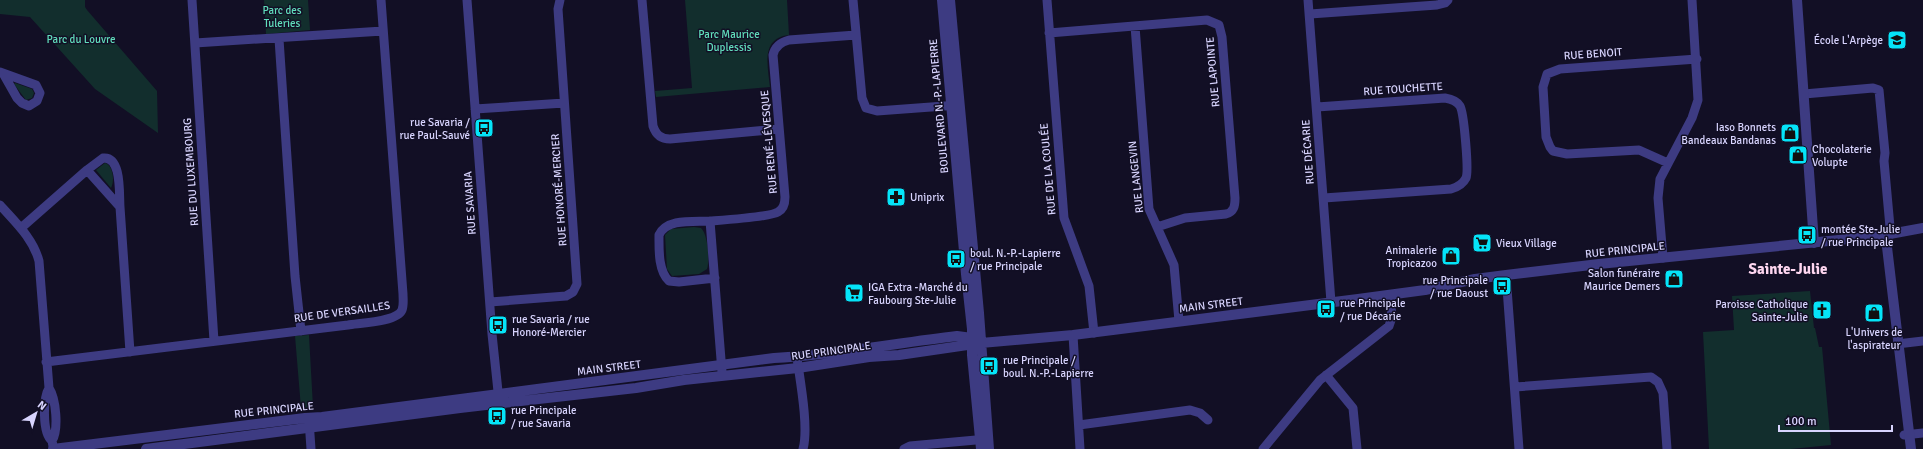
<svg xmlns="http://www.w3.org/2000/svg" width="1923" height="449" viewBox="0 0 1923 449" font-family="Signika,sans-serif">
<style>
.green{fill:#122e2d}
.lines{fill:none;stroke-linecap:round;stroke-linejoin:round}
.minor{stroke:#3d3b82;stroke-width:9}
.tertiary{stroke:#3d3b82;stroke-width:10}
.labels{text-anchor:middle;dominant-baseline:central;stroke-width:3;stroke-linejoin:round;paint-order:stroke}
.park-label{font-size:11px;fill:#61ddbc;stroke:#120f25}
.poi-label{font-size:11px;fill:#d8d4fe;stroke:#120f25;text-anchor:start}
.street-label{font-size:11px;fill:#d8d4fe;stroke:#120f25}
.district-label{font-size:15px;font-weight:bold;fill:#fed6f0;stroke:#120f25}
</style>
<rect width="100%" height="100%" fill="#120f25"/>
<path class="green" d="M0,0H85V7L87,10L157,91L158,133L95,89L30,17L0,14Z
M264,0H308L310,30L266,34Z
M685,0H787L789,35C760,38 768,67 770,87L656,97L655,91L692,88Z
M15,83L32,89L34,93L32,98L26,100L14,84Z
M105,163C113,165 115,181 111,188L96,170Z
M694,227L701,228C708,234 710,261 707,269L699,274L672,276L667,269L665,235L671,229Z
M1810,291L1814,328H1815L1819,347H1822L1831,445L1791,449H1709L1703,332L1734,330L1732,296Z
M309,335L313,407L301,408L295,336Z"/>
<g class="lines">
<path class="minor" d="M192,0L214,341
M467,0L492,334L499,401
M642,0L653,126C656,135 661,139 670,139L779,129
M853,0L862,98L866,108L877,111L958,105
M1047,0L1064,218L1089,286L1094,333
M1308,0L1331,302
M1310,14L1437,5L1445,3L1448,0
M1135,26L1149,209L1174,265L1179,321
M1049,33L1207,20L1219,25L1222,37L1235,198C1235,206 1234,212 1226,214L1185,218L1157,227
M279,39L295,276L301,331
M195,43L383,31
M0,72L36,85L40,93L37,101L29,106L22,103L17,98L4,75
M1804,94L1873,88L1879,90L1885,153L1884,161L1890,227L1888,234
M1317,107L1445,98C1451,99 1457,101 1460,106C1464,113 1469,171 1466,178C1463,184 1458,187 1451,189L1324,198
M475,109L564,103
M1668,163L1639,150L1567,154L1553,151L1550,147L1546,137L1543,87L1547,74L1560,69L1697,59
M87,170L103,158C122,156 119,194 120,207
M0,205C15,222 33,238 39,261L49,388C56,399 59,429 52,441
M710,221C694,222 667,218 659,235C659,249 658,271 669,281L679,282L715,278
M21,228L87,170L120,207L130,352
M1663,258L1658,198L1660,179L1692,118L1698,100L1692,0
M1506,275L1519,449
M490,302L566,296L573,292L577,284L558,9L560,0
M1073,335L1080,449
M1897,344L1923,341
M797,358C800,380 809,428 803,449
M46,362L348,325C360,323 397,322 402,310C404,305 403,299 403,294L381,0
M722,372L710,221C723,220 770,217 778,212C784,209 785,203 785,197L773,55C775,46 781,42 789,40L856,35
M1326,375L1353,408L1357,449
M1515,387L1651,377L1658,382L1663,393L1667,449
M49,388C43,398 42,433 52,441L53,446
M309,420L311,449
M1079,425L1190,410L1200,413L1208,420
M1904,435L1923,433
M904,449L910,446L987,439
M1263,449L1320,380L1389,326L1392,317L1390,295"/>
<path class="tertiary" d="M942,0L966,274L972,329V355L981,449
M950,0L979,313L989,449
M1797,0L1814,243
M1888,234L1887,247L1911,449
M53,449L305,418L322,417L774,358C835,355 896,343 957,336L972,338L981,343
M146,449L460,408L636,388L684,380L798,368L869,357L899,355L981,343L1073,335L1358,299L1425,290L1475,279L1506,275L1599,264L1879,236L1923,228"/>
</g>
<defs>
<g id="school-square" transform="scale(1)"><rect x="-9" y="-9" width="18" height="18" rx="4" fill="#05e4f8" stroke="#120f25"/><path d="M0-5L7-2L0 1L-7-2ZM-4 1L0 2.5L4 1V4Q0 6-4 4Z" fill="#111"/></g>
<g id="bus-square" transform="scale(1)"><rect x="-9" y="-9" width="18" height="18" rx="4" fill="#05e4f8" stroke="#120f25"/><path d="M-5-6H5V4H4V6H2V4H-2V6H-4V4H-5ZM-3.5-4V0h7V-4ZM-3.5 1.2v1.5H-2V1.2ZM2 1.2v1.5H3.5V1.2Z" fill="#111"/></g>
<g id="shop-square" transform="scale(1)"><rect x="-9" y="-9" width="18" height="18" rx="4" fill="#05e4f8" stroke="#120f25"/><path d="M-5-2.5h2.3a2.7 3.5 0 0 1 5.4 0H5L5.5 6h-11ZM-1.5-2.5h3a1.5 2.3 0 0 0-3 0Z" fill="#111"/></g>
<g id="pharmacy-square" transform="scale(1)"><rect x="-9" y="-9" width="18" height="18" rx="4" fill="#05e4f8" stroke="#120f25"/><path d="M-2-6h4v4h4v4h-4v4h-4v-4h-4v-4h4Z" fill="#111"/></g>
<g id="supermarket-square" transform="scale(1)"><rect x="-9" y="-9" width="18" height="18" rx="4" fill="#05e4f8" stroke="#120f25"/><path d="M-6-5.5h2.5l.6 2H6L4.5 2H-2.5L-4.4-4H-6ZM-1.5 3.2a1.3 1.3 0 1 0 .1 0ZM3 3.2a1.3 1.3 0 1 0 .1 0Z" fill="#111"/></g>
<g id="church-square" transform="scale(1)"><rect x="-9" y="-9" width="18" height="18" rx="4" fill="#05e4f8" stroke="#120f25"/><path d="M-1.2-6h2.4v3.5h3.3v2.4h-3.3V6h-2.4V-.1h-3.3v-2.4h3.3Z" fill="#111"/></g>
</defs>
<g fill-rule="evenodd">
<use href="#school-square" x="1897" y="40"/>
<use href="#bus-square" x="484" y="128"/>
<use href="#shop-square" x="1790" y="133"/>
<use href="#shop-square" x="1798" y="155"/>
<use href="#pharmacy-square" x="896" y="197"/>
<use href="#bus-square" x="1807" y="235"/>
<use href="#supermarket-square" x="1482" y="243"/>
<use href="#shop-square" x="1451" y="256"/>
<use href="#bus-square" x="956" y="259"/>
<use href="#shop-square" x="1674" y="279"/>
<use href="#bus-square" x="1502" y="286"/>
<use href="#supermarket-square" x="854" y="293"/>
<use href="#bus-square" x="1326" y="309"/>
<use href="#church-square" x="1822" y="310"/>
<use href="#shop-square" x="1874" y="313"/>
<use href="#bus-square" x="498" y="325"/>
<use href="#bus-square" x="989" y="366"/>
<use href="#bus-square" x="497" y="416"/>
</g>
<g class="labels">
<g class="park-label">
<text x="282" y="10">Parc des<tspan x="282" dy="13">Tuleries</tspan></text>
<text x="729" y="34">Parc Maurice<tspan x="729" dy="13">Duplessis</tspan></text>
<text x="81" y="39">Parc du Louvre</text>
</g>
<g class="poi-label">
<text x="1883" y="40" text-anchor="end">École L'Arpège</text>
<text x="470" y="122" text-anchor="end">rue Savaria /<tspan x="470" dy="13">rue Paul-Sauvé</tspan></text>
<text x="1776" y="127" text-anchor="end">Iaso Bonnets<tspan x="1776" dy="13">Bandeaux Bandanas</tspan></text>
<text x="1812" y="149">Chocolaterie<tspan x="1812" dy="13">Volupte</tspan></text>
<text x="910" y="197">Uniprix</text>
<text x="1821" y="229">montée Ste-Julie<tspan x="1821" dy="13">/ rue Principale</tspan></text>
<text x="1496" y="243">Vieux Village</text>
<text x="1437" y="250" text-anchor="end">Animalerie<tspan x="1437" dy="13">Tropicazoo</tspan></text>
<text x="970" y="253">boul. N.-P.-Lapierre<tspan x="970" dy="13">/ rue Principale</tspan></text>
<text x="1660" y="273" text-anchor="end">Salon funéraire<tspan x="1660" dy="13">Maurice Demers</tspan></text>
<text x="1488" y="280" text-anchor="end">rue Principale<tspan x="1488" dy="13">/ rue Daoust</tspan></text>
<text x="868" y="287">IGA Extra -Marché du<tspan x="868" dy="13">Faubourg Ste-Julie</tspan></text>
<text x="1340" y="303">rue Principale<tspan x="1340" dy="13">/ rue Décarie</tspan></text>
<text x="1808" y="304" text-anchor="end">Paroisse Catholique<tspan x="1808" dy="13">Sainte-Julie</tspan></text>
<text x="512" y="319">rue Savaria / rue<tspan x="512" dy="13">Honoré-Mercier</tspan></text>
<text x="1874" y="332" text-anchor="middle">L'Univers de<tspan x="1874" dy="13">l'aspirateur</tspan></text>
<text x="1003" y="360">rue Principale /<tspan x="1003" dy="13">boul. N.-P.-Lapierre</tspan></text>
<text x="511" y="410">rue Principale<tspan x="511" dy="13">/ rue Savaria</tspan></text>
</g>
<g class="street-label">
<text transform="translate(1593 54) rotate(-4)">RUE BENOIT</text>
<text transform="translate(1213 72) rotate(-95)">RUE LAPOINTE</text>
<text transform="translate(1403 89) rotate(-4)">RUE TOUCHETTE</text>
<text transform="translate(939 106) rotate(-95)">BOULEVARD N.-P.-LAPIERRE</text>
<text transform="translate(769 142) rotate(-95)">RUE RENÉ-LÉVESQUE</text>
<text transform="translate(1308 152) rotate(-94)">RUE DÉCARIE</text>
<text transform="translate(1048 169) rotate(-95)">RUE DE LA COULÉE</text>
<text transform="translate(191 172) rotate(-94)">RUE DU LUXEMBOURG</text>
<text transform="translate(1136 177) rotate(-96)">RUE LANGEVIN</text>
<text transform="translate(559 190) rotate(-94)">RUE HONORÉ-MERCIER</text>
<text transform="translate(470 203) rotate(-94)">RUE SAVARIA</text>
<text transform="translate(1625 250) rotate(-6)">RUE PRINCIPALE</text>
<text transform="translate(1211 305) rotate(-7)">MAIN STREET</text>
<text transform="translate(342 312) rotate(-8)">RUE DE VERSAILLES</text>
<text transform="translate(831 351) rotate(-8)">RUE PRINCIPALE</text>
<text transform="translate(609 368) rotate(-7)">MAIN STREET</text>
<text transform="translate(274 410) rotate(-6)">RUE PRINCIPALE</text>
</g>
<g class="district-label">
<text x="1788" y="269">Sainte-Julie</text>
</g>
</g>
<g transform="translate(36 413) rotate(38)" stroke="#120f25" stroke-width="3" paint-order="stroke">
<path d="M0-3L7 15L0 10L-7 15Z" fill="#d8d4fe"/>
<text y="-6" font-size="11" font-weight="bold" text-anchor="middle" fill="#d8d4fe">N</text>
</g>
<path d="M1779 425v6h113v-6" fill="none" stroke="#d8d4fe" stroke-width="2"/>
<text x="1785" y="425" font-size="12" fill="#d8d4fe" stroke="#120f25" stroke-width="3" paint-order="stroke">100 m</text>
</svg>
